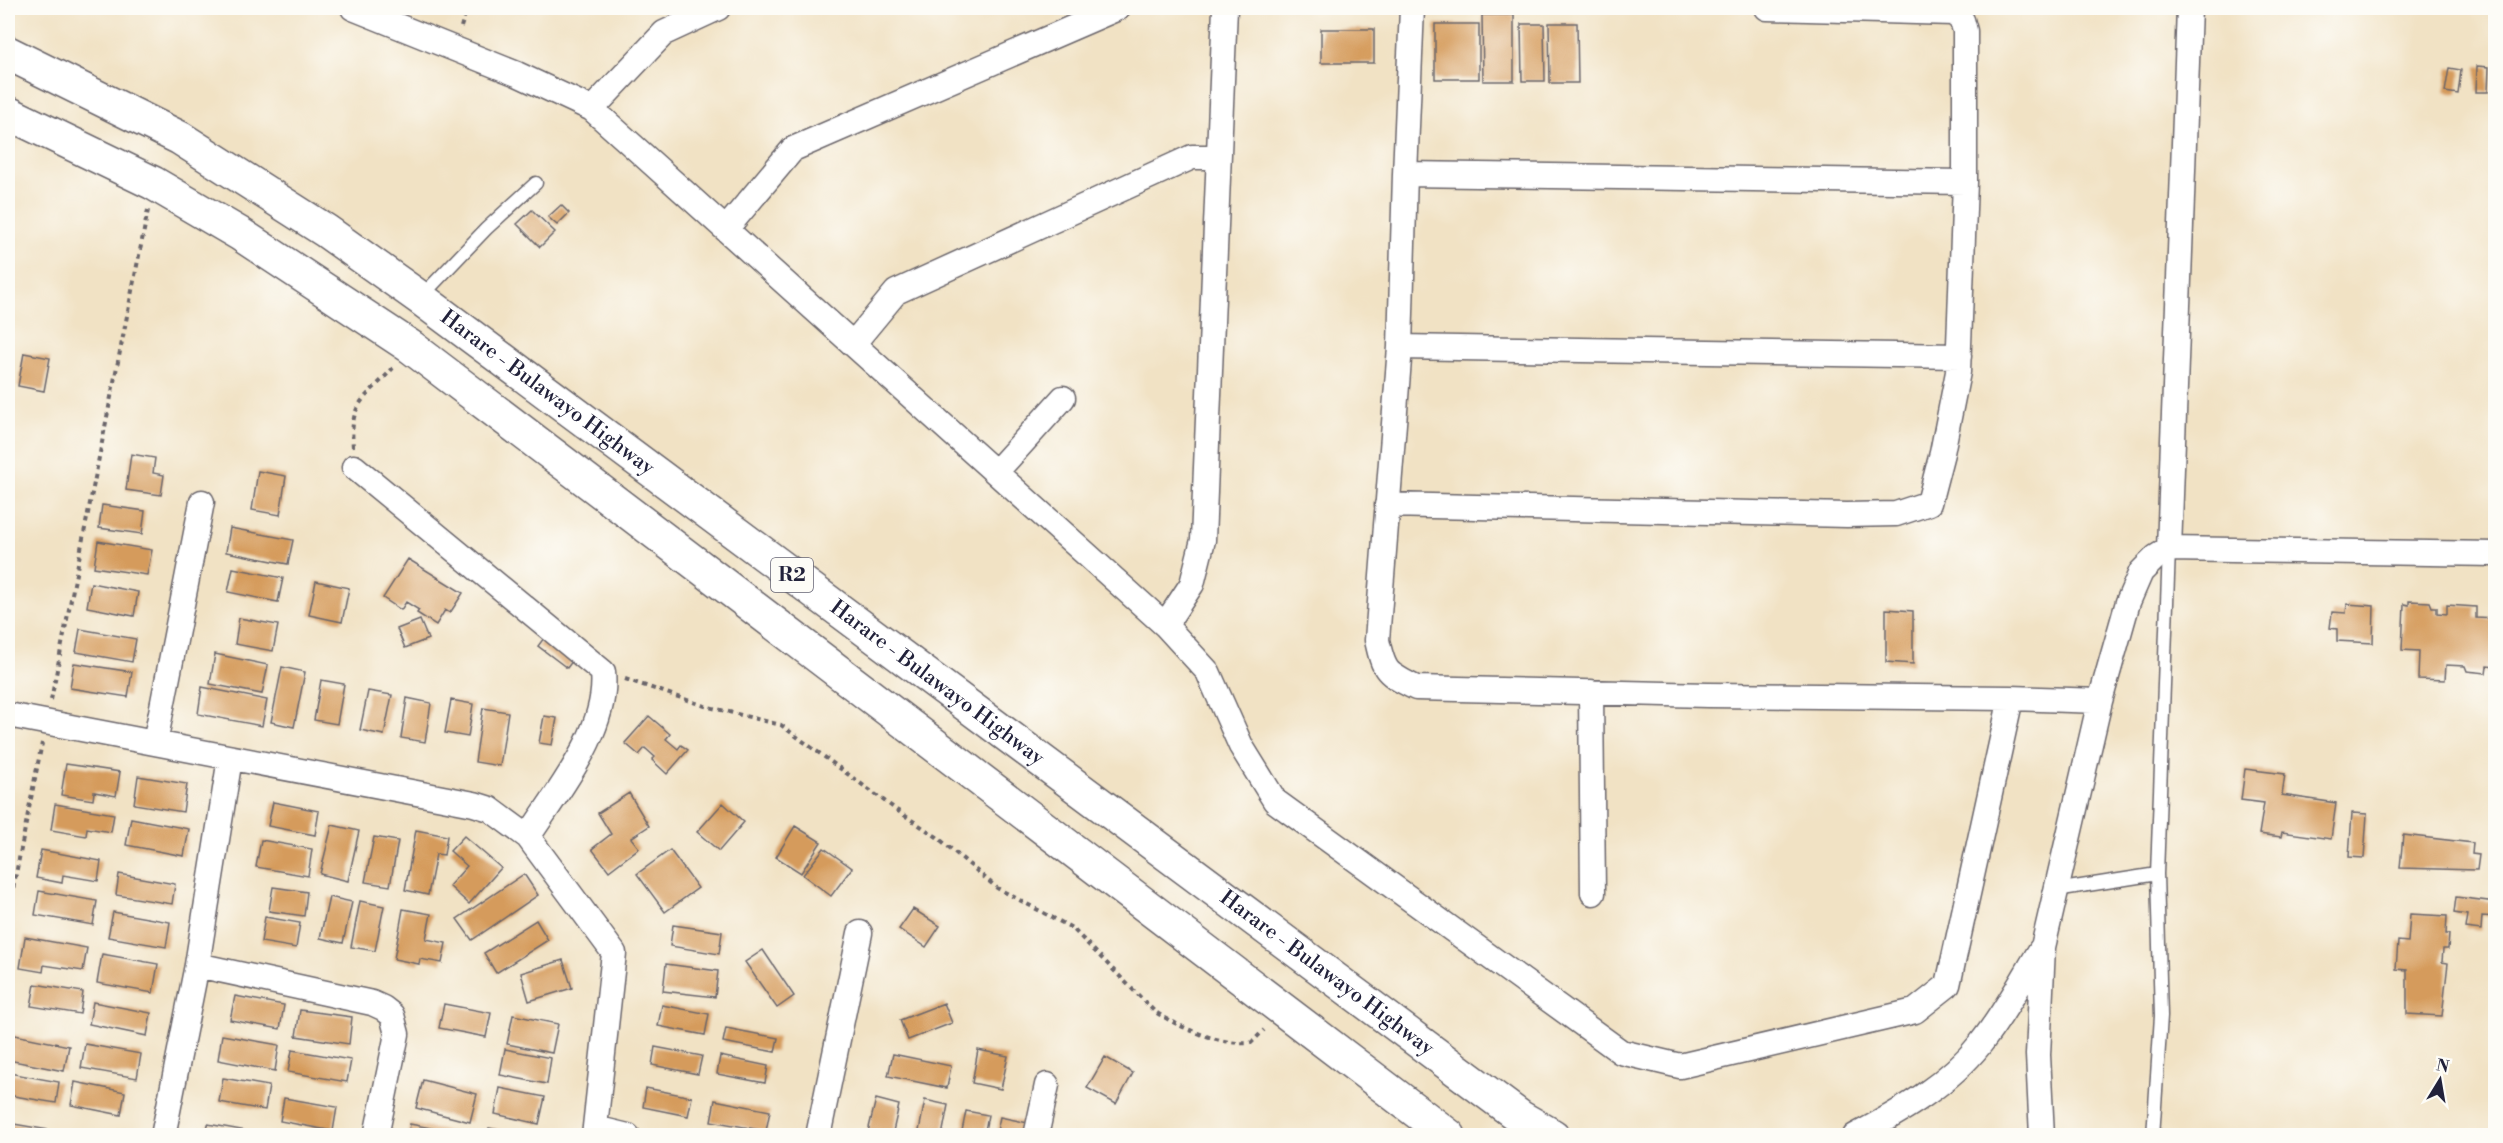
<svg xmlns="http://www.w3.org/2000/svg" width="2503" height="1143" viewBox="0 0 2503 1143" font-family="'Libre Bodoni',serif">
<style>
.building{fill:#d59b5b}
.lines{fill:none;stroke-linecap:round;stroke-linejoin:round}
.service-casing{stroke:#6a656b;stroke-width:15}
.minor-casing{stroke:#6a656b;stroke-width:27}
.trunk-casing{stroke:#6a656b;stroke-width:36}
.path{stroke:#6a656b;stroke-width:4;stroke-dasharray:4.5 4.5;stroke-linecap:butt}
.service{stroke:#fff;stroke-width:12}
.minor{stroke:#fff;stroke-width:24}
.trunk{stroke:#fff;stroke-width:33}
.labels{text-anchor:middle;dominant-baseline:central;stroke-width:4.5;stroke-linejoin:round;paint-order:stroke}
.shield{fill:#fdfcf7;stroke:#646373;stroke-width:1.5}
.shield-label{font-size:20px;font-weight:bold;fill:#22223b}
.street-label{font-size:21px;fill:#22223b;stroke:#fdfcf7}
</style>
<rect width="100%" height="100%" fill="#fdfcf7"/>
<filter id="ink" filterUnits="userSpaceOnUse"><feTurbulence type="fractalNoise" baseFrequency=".0167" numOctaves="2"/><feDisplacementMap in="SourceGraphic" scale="12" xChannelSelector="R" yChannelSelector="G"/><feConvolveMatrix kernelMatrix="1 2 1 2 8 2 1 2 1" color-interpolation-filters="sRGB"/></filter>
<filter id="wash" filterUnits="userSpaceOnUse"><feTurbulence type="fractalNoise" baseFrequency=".008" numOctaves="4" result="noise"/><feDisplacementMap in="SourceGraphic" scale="24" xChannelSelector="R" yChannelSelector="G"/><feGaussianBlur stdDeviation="1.35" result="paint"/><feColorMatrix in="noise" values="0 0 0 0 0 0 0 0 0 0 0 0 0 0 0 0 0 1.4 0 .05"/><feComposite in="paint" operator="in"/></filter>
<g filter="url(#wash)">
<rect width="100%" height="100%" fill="#f1e2c4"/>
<g id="blocks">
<path class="building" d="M1343,8H1372V10L1343,9Z
M1482,15H1514V81H1483Z
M1549,23H1577L1578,83H1550Z
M1435,24H1479V79H1435Z
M1521,24H1544L1545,81H1522Z
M1321,29H1374V63H1321Z
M2477,66L2489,67L2488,92H2476Z
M2449,68L2461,70L2458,94L2445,92Z
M561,205L569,213L557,225L548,217Z
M532,210L555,232L540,247L517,224Z
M24,353L50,358L44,391L18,386Z
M131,454L155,458L153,473L164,475L161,495L126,490Z
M258,471L286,476L280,515L252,510Z
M102,505L145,511L142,534L99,528Z
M230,528L293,540L288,564L226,552Z
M98,541L152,550L147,575L94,567Z
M408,559L463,593L450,613L445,610L436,625L417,613L419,610L406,602L401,610L383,598Z
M233,568L283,578L278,602L228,592Z
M316,581L349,588L342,622L309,615Z
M91,583L138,592L134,616L87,607Z
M2409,601L2430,602L2432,607H2437V613L2447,614V605L2476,607V618L2496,619V667L2487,666L2486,673L2467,671L2465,666L2446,665L2445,680L2418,679L2419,651L2402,650L2404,604L2409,605Z
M2347,604L2374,606L2373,643L2337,641V629L2330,628L2332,612L2346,613Z
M1886,609L1913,611V664L1886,662Z
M239,618L278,625L273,651L235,644Z
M420,620L428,639L405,648L397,629Z
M80,629L136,639L132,662L76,652Z
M544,638L573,660L567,668L538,646Z
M215,654L268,665L262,694L210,684Z
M74,663L132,672L128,697L70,688Z
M282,667L305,672L294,727L271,722Z
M321,680L344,684L337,724L314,720Z
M202,687L267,700L262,726L198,714Z
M368,691L392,695L384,735L360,730Z
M407,698L431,703L425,742L401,738Z
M451,700L473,704L468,737L445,733Z
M483,708L508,712L500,766L475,762Z
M544,716L557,718L552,745L539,743Z
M649,716L670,734L666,739L678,749L681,745L688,750L667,774L652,760L655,757L645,748L639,755L625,743Z
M66,764L120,772L116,796L94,792L93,800L61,795Z
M2245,769L2285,774L2282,795L2336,803L2331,839L2282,832L2281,837L2259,834L2264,803L2241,800Z
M138,776L187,784L183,812L134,804Z
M629,793L649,826L631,838L639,848L609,871L592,849L611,834L598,813Z
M273,802L319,811L315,835L268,826Z
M723,803L744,822L719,851L697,832Z
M55,804L114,814L111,832L87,828L86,836L51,830Z
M2352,813L2367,814L2364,858L2349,857Z
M131,818L189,829L184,856L126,845Z
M332,825L359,831L348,881L320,874Z
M795,826L821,842L801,873L776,857Z
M416,830L447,836L444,855L436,854L428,895L405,890Z
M2403,835L2473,843L2472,854L2479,855L2477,870L2400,868Z
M464,836L501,868L469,904L449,886L467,866L450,851Z
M374,837L398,841L390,886L365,882Z
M261,840L312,849L308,876L256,867Z
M824,848L852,868L831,896L803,875Z
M41,850L101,861L98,881L63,875L62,883L36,878Z
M670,850L698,888L665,912L637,874Z
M119,874L175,884L172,904L116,895Z
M524,874L538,895L472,940L457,919Z
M273,887L307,892L304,916L269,911Z
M39,891L97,901L93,925L35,915Z
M329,897L352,902L343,943L320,938Z
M2456,897L2496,902V917L2482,916L2481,930L2465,928L2467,915L2454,913Z
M360,901L384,906L375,951L351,947Z
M403,909L431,914L426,939L446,943L442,963L420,959L419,964L394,959Z
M913,909L940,926L926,947L899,929Z
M113,912L170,922L166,947L108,937Z
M2410,914L2447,916L2446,934H2449L2448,949H2443L2442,962L2448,963L2442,1016L2407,1014V970L2396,969L2398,941L2408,942Z
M265,917L300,923L296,948L261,942Z
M536,920L548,940L496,973L484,953Z
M673,925L722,932L719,954L670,946Z
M25,937L87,948L83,971L44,965L43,972L20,968Z
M763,950L794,996L777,1008L745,962Z
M102,954L158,964L153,993L97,983Z
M563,960L572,988L529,1001L521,973Z
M666,964L718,971L715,997L663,991Z
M35,984L83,992L80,1014L31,1006Z
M235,996L284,1005L280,1029L230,1020Z
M93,1002L151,1013L147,1036L89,1024Z
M944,1003L952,1023L908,1040L900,1020Z
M444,1004L491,1013L486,1037L439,1028Z
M662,1005L709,1014L705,1035L658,1026Z
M300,1010L352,1017L349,1044L296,1036Z
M513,1015L558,1024L552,1053L507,1044Z
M726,1028L778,1038L775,1052L723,1042Z
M10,1034L69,1046L64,1071L8,1060Z
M222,1035L279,1045L275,1071L218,1060Z
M85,1044L141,1054L137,1078L81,1068Z
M655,1047L702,1056L698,1074L652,1065Z
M505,1049L551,1058L547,1084L500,1075Z
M292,1050L351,1060L347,1082L288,1072Z
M978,1050L1008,1056L1001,1089L972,1083Z
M893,1054L951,1066L947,1088L888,1076Z
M720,1056L768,1066L765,1083L717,1074Z
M1105,1057L1133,1073L1116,1104L1087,1088Z
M9,1073L59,1082L56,1103L8,1095Z
M223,1078L269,1086L265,1110L219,1102Z
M423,1080L477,1094L470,1122L416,1108Z
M75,1082L125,1092L121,1115L71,1105Z
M500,1088L545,1097L539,1124L495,1114Z
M646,1088L692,1097L688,1116L643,1107Z
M284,1098L337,1107L333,1131L280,1121Z
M876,1099L899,1105L892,1136H867Z
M715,1100L770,1111L766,1131L711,1121Z
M925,1100L948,1105L942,1136H918Z
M966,1111L988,1115L984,1136H961Z
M1000,1117L1028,1123L1026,1136H996Z
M8,1123L55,1131L54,1136H8Z
M208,1124L258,1133L257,1136H206Z
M410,1124L462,1134V1136H408Z
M489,1128L520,1134V1136H488Z
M68,1129L92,1135L91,1136H67Z"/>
</g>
</g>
<g filter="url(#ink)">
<use href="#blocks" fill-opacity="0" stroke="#6a656b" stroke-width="1.5"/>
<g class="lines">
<g class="service-casing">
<path id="service" d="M420,298L486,229L536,183
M2056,890L2157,874
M2153,1136L2161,1016L2157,874L2169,549"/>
</g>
<g class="minor-casing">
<path id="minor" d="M353,8L517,74L592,109L1165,625L1208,672L1241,746L1275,801L1621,1052L1680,1066L1915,1011L1948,985L2011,698
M1412,8L1405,174L1400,347L1377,640C1384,672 1386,673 1416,688L1708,695L2011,698L2100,701
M592,109L664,33L718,8
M1405,174L1965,182
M726,229L793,149L1118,8
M853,344L896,292L1192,157H1218
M1400,347L1959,356
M354,467L603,672C609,730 558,790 528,837
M996,472L1063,398
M1387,505L1847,515L1896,514L1929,503L1942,453L1958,372L1965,182V31L1962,20L1953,13L1767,8
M2169,549L2189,8
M1165,625L1192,584L1203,540L1225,8
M1591,692L1593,893
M8,715L474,804L490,809L528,837L614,953L594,1136
M155,743L202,502
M197,965L372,1003L383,1008L392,1015L397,1034L376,1136
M595,1128L628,1136
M163,1136L197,965L230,758
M818,1136L860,933
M1036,1136L1047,1085
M1855,1136C1900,1112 1949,1084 1981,1043C2004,1014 2022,980 2041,949
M2042,1136L2038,1055L2043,947L2100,701L2128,602L2141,572L2156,557L2169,549L2496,554"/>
</g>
<g class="trunk-casing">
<g id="trunk">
<path id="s1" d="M8,53L180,138L326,231L420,298L1520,1117L1553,1136"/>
<path d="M8,113L153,183L240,234L411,347L1449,1136"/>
</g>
</g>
<path class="path" d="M461,27L467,8
M353,447C349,400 365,400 393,368
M625,679L705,706L781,725L898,811L937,837L997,888L1072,928L1154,1011C1178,1027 1222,1046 1251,1043L1264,1030
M51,700L148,210
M8,914L42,743"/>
<use href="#service" class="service"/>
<use href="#minor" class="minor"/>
<use href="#trunk" class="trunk"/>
</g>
</g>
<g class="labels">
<rect class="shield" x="771" y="558" width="42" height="34" rx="4.5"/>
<g class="shield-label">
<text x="792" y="575">R2</text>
</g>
<g class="street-label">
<text stroke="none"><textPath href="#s1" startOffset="639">Harare - Bulawayo Highway</textPath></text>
<text stroke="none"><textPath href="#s1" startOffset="1125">Harare - Bulawayo Highway</textPath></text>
<text stroke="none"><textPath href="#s1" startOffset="1611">Harare - Bulawayo Highway</textPath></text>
</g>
</g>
<rect width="2503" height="1143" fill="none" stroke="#fdfcf7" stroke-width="30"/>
<g transform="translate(2440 1080) rotate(11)" stroke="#fdfcf7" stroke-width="4.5" paint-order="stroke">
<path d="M0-4.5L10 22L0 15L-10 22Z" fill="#22223b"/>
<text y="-9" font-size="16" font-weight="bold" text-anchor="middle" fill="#22223b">N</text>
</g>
</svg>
